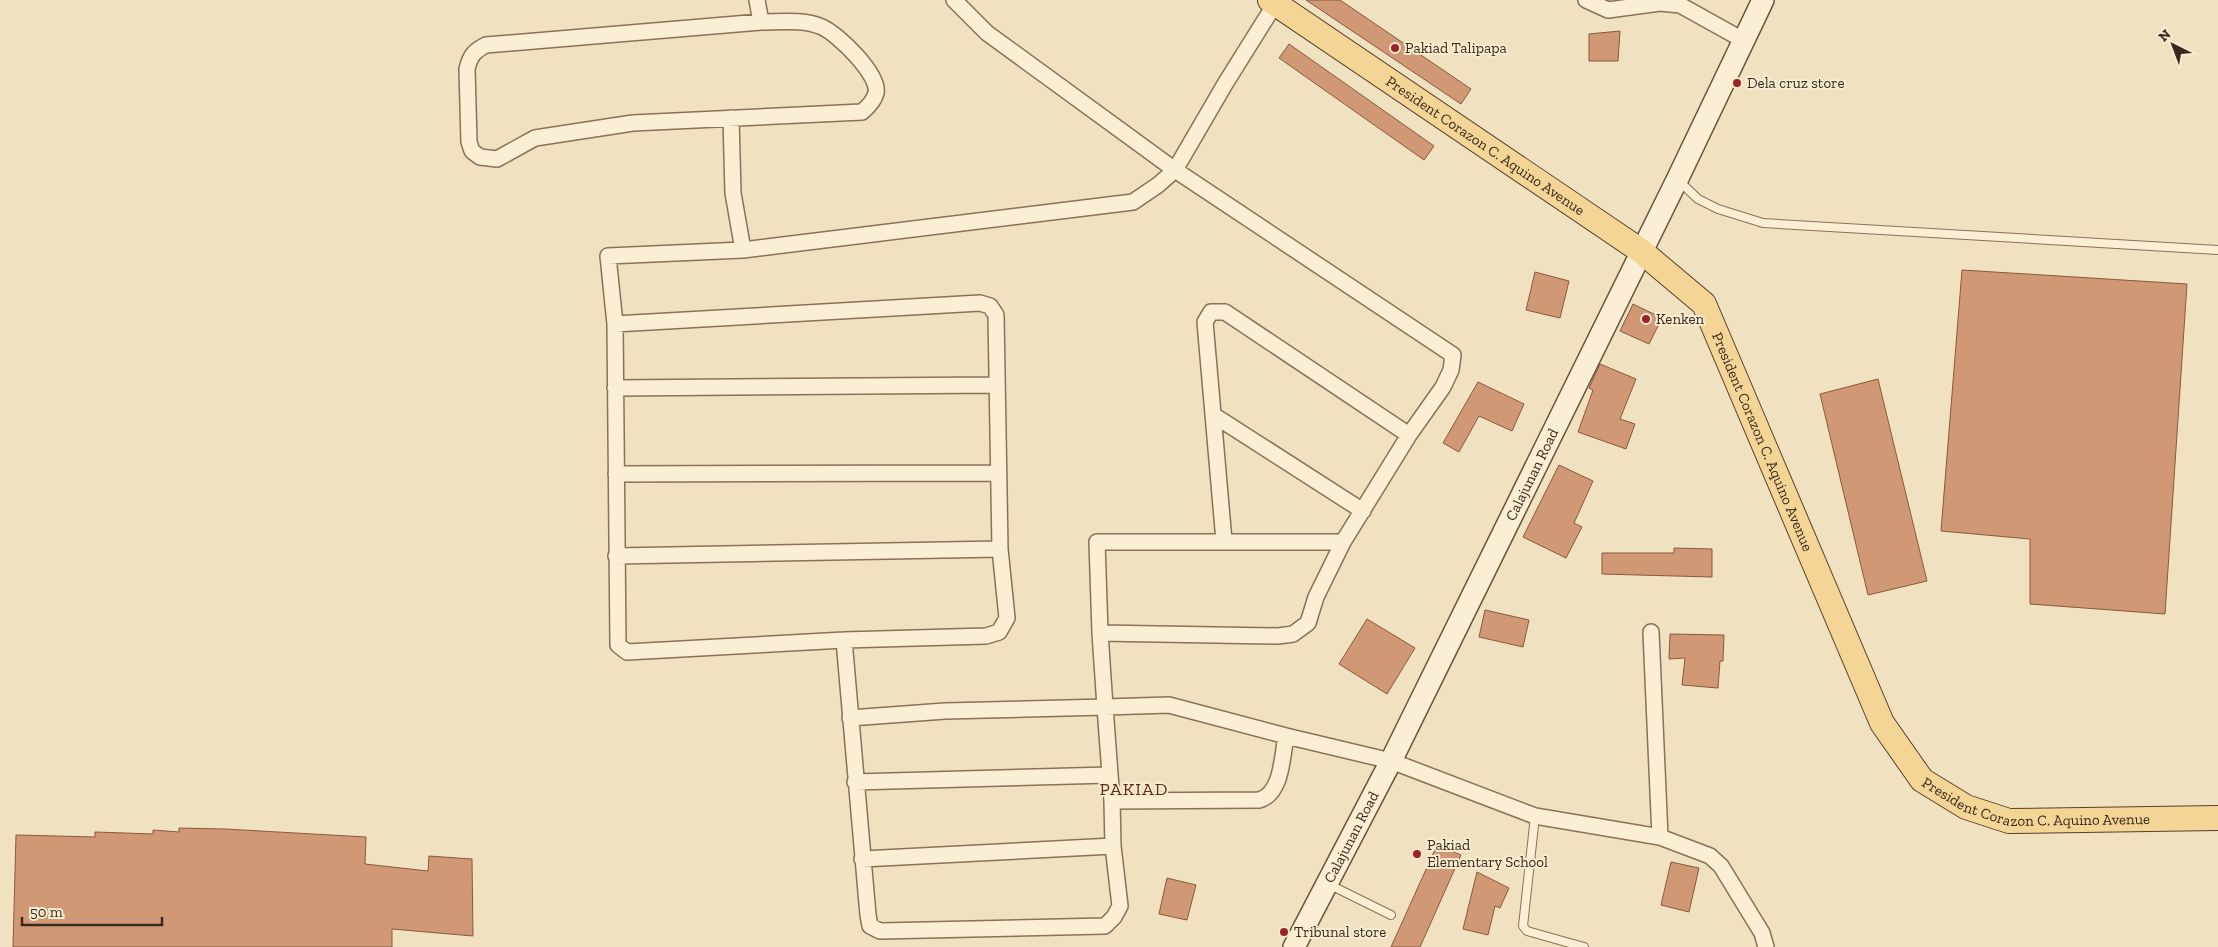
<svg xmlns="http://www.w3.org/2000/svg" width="2218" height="947" viewBox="0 0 2218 947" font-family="'Zilla Slab',serif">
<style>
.building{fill:#d09874;stroke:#8a593c}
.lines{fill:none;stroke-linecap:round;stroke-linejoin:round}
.service-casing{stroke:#8a7157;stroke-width:10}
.minor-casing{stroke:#8a7157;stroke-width:18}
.secondary-casing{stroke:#6b523a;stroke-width:24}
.primary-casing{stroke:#573f2c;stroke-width:26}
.service{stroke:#faeed4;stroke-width:8}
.minor{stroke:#faeed4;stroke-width:15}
.secondary{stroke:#faeed4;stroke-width:21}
.primary{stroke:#f5d596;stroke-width:24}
.poi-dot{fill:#9c2428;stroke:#f7ebd0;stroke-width:2}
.labels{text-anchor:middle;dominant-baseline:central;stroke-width:4;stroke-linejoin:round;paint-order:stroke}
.poi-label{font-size:15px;fill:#39291c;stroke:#f7ebd0;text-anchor:start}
.street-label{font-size:15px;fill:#39291c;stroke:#f7ebd0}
.quarter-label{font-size:18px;letter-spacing:1px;fill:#67281a;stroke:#f7ebd0}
</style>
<rect width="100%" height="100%" fill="#f0e1c0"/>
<path class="building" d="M1306,0H1340L1471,89L1461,104Z
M1620,31L1618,61H1589V34Z
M1289,44L1434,146L1424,160L1279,58Z
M1962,270L2187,284L2165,614L2030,604V539L1941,531Z
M1535,272L1569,281L1560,318L1526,310Z
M1633,304L1662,318L1649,344L1620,331Z
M1600,364L1636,379L1620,419L1635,424L1626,449L1578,432L1593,390L1589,388Z
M1878,379L1927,581L1868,595L1820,394Z
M1478,382L1524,404L1512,431L1479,416L1459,452L1443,443Z
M1559,465L1593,481L1574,523L1582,527L1566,558L1523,537Z
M1674,548L1712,549V577L1602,574V553H1674Z
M1485,610L1529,620L1523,647L1479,637Z
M1367,619L1415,648L1387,694L1339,664Z
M1670,634L1724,635L1723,661H1720L1718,688L1682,685L1685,658L1669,659Z
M179,828L225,829L366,837L365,864L428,871L429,856L472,859L473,936L392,929V947H13L16,835L95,837V832L153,834V830L179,832Z
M1437,845L1461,855L1420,947H1391Z
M1671,862L1699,868L1689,912L1661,905Z
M1477,872L1509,888L1500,908L1495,906L1488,935L1463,929Z
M1167,878L1196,885L1187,920L1159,914Z"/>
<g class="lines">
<g class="service-casing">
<path id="service" d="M1679,181L1698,199L1718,209L1763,223L2218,250
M1535,816L1523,926L1527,931L1584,947
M1328,884L1391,915"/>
</g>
<g class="minor-casing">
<path id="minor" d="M757,0L761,22
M954,0L987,33L1175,170L1453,355L1451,370L1443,387L1409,435L1343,542L1316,597L1308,623L1293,634L1278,636L1100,633L1097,542H1343
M1586,0L1608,10L1660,3L1680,5L1743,40
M761,22C779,22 804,19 822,27C838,34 880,75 876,93C874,101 868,107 862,112L633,123L535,138L497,159L480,157L472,151L469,142L467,69C470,56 474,51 486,45Z
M731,118L733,193L743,250
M615,324L980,303L990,306L996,315L1000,549L1007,618L999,632L986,636L844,640L627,652L618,645L615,324L608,256L743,250L1133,202L1158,185L1175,170L1225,84L1275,4
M615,388L996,385
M1215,416L1363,511
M616,474L998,473
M1224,541L1205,322L1211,312H1225L1409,435
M616,556L1000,549
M1651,632L1660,837
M844,640L868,915L870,926L880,931L1105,926L1114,917L1120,906L1113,846L1112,801L1259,800C1282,794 1282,757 1286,736L1391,761L1535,816L1660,837L1710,856L1721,866L1762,933L1766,947
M850,718L945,711L1105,707L1100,633
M855,782L1109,775
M1112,801L1105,707L1169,705L1286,736
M862,859L1113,846"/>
</g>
<g class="secondary-casing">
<g id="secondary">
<path id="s1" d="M1294,947L1391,761L1677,180L1763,0"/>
</g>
</g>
<g class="primary-casing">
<g id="primary">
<path id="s2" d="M1270,0L1641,251L1704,304L1882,723L1922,780L1966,807L2009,821L2218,818"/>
</g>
</g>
<use href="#service" class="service"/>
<use href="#minor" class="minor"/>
<use href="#secondary" class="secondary"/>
<use href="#primary" class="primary"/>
</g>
<g class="poi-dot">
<circle cx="1395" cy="48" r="5"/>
<circle cx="1737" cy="83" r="5"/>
<circle cx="1646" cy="319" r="5"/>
<circle cx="1417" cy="854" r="5"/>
<circle cx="1284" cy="932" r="5"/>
</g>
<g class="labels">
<g class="poi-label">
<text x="1405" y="48">Pakiad Talipapa</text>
<text x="1747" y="83">Dela cruz store</text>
<text x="1656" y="319">Kenken</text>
<text x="1427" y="845">Pakiad<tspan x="1427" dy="17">Elementary School</tspan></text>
<text x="1294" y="932">Tribunal store</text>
</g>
<g class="street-label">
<text stroke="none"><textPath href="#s2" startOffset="260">President Corazon C. Aquino Avenue</textPath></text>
<text stroke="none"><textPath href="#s2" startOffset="680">President Corazon C. Aquino Avenue</textPath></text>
<text stroke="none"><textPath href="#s1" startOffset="529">Calajunan Road</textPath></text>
<text stroke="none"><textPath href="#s2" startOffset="1175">President Corazon C. Aquino Avenue</textPath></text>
<text stroke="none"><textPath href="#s1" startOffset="124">Calajunan Road</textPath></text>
</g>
<g class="quarter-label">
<text x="1134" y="789">PAKIAD</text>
</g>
</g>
<g transform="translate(2173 45) rotate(318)" stroke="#f7ebd0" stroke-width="4" paint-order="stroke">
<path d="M0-4L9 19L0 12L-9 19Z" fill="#39291c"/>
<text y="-8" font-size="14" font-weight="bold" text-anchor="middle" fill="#39291c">N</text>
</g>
<path d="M22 917v8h140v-8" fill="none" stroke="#39291c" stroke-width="2.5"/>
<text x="30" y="917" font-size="15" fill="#39291c" stroke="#f7ebd0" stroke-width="4" paint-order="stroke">50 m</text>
</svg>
